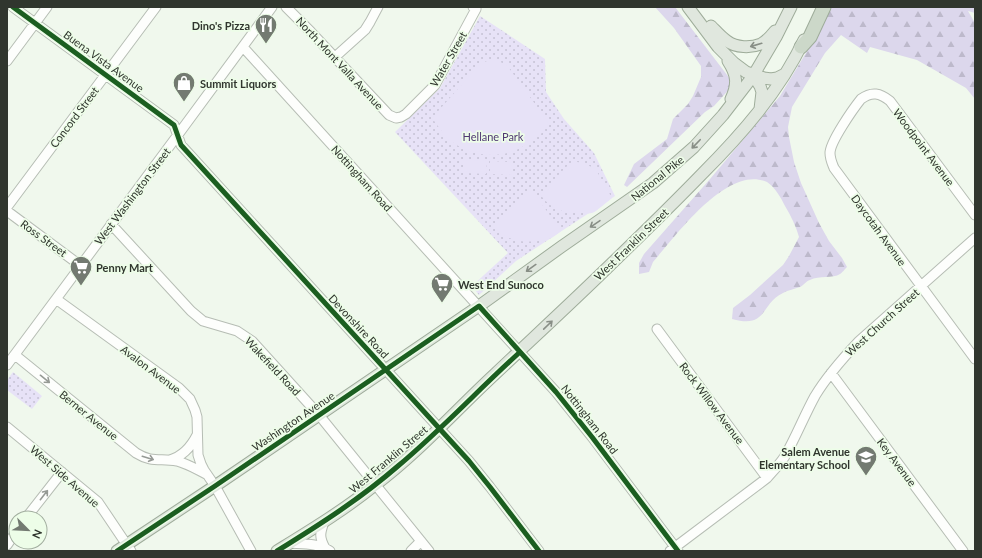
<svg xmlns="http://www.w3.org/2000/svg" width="982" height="558" viewBox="0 0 982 558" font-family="Lato,sans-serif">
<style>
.grass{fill:url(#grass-dots)}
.forest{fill:url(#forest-firs)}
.garden{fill:#e7e2f7}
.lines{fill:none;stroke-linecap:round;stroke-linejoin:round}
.minor-casing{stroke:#b6bdb4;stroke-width:11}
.major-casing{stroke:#9eac9a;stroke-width:13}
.highway-casing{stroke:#9eac9a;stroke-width:15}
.minor{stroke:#fdfefc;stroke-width:9}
.major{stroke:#e0e7de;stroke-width:11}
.highway{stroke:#ccd8c9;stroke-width:13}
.cycleway-casing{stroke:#edfde8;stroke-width:8}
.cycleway{stroke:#1b5e20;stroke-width:5}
.oneway{stroke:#888e86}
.oneway2{stroke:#969a95}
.labels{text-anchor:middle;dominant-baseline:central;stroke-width:3.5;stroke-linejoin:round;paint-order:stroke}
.poi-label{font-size:11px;font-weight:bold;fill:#30362e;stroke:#edfde8;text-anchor:start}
.street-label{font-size:11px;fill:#30362e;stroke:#edfde8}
.park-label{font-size:11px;fill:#4f3872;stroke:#edfde8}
</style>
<defs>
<pattern id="grass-dots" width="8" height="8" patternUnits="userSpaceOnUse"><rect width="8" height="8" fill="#e7e2f7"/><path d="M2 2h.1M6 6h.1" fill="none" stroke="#c6c2d4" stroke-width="1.8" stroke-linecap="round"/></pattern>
<pattern id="forest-firs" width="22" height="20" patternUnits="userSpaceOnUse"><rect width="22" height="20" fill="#dcd7ec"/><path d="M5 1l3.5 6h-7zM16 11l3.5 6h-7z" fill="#bdb9cb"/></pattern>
</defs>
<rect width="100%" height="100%" fill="#f0f8ed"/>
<path class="grass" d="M480,16L545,59L546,92L564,119L594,153L615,196L516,261L479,295L472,286L508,253L395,132L440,88Z
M13,372L42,396L32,409L7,390V380Z"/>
<path class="forest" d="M655,7H675L734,84L714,106L705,112L627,187L624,185L634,164L667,139L673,119L688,104L693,96L701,77V66L674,28Z
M831,7H975V13L968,11L975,23V99L966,88L917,60L870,47L867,53L841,35L825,53L792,107L788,127L789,137L794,162L801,183L819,223L829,241L842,258L847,267C845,269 842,273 840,274C833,279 819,275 810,280C806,281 804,285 800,287C795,289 788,290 783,293C760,304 768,329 732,319L733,308L750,295L783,265L789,256L799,237C796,226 791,216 785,206C781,198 775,187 767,182C727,164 675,237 653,262L649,272L639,274V263L644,254L710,179L780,96L824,23Z"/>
<path class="garden" d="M487,61H496L506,64L548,122C546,131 538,137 530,142C508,159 478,159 455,144C445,138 439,127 432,118L480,64Z
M465,160L487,161L486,174L465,173Z
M490,161L512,162L511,175L490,174Z
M578,162L595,168L612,198C608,201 596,212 592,213C589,214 583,213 580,213C563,213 550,209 540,194L570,163Z
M525,193H534L561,231C557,234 552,238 547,240C545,241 541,241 538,241C522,243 505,240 494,227L504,214Z"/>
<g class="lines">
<g class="minor-casing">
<path id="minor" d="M13,7L174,125L181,145L469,461L490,487L539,551
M286,7L311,32L389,115L396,118L401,117L406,114L435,85L476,9L473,7
M243,47L556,392L592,437L678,551
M335,57L365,30L370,22L378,7
M7,61L47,7
M7,207L156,7
M7,211L81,266
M975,215L890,101C880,93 872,91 861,99C853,109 830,142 830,153C830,159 832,163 834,168L975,359
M111,224L191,311L203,321L237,331L252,341L319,415L429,551
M56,299L179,388L190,399L195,410L197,417L198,455L201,464L204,470L215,486L251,551
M657,329L767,478
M15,355L136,453C152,463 160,458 177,461C188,464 196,469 206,474
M7,365L177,136L272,7
M831,373L963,551
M7,427L98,502L131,551
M170,460C183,456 191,447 197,435
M26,518L62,472
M324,522C320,533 319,537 325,548
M289,543C303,544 318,543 330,551
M7,545L16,532
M411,551L421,541
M670,551L767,478C773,471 780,464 785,456C796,437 804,416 815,396C827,376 843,358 859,341L975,238"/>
</g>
<g class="major-casing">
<path id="major" d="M688,7L718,47L734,63L746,72L764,78L771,79L777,78L785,74
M711,26C716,31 721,37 727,41C736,48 751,48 761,44C767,41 771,36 775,31
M728,61C737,75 738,84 731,99
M752,73L760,86L762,92L760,109
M117,551L215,486L479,306L561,247L653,183L694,147L723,115L753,76L776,37L791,7
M277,551C311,530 344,510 375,485C419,452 455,411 495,374C532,339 569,305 606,269C638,238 670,207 701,175C741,135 779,92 804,40"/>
</g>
<g class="highway-casing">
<path id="highway" d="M801,47L810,37L824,7"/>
</g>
<use href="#minor" class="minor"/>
<use href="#major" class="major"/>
<use href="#highway" class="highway"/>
<g class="cycleway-casing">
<path id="cycleway" d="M13,7L174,125L181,145L469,461L490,487L539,551
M117,551L215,486L479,306L556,392L592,437L678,551
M277,551C319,525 360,499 398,466C441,430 479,389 520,352"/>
</g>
<use href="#cycleway" class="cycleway"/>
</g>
<defs><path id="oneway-shaft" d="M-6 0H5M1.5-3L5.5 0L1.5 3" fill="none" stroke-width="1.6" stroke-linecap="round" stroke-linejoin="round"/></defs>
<g class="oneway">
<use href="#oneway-shaft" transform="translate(756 45) rotate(164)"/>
<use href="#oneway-shaft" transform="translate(696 144) rotate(134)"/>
<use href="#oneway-shaft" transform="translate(595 224) rotate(146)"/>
<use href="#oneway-shaft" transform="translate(531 268) rotate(144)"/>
<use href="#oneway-shaft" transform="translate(548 325) rotate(-44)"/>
</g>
<g class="oneway2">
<use href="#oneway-shaft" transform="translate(45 379) rotate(39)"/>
<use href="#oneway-shaft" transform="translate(148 458) rotate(17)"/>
<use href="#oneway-shaft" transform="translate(44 495) rotate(-52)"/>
</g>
<defs>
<g id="restaurant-pin" transform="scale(1.15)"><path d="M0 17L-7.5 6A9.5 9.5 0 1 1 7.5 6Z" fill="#737a71" stroke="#edfde8"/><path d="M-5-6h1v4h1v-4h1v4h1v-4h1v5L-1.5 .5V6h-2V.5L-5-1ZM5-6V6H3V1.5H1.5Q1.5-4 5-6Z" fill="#fff"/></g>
<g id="shop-pin" transform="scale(1.15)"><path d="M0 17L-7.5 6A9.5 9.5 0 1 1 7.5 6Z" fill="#737a71" stroke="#edfde8"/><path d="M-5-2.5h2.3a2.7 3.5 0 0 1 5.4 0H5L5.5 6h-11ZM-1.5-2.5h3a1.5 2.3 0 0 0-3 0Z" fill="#fff"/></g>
<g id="supermarket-pin" transform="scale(1.15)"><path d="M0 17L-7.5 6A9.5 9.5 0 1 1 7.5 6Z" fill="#737a71" stroke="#edfde8"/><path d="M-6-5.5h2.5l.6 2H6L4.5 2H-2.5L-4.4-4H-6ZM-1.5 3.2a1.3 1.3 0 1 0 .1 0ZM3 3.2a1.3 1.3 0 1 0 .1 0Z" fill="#fff"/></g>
<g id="school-pin" transform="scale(1.15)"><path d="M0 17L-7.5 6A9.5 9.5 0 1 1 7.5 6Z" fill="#737a71" stroke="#edfde8"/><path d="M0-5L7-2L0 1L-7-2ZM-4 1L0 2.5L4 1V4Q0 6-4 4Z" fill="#fff"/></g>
</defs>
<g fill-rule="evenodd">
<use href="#restaurant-pin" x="266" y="25"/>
<use href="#shop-pin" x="184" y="83"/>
<use href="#supermarket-pin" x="81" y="267"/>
<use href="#supermarket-pin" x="442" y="284"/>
<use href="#school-pin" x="866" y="457"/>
</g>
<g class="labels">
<g class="poi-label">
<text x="250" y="25" text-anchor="end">Dino's Pizza</text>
<text x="200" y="83">Summit Liquors</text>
<text x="96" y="267">Penny Mart</text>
<text x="458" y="284">West End Sunoco</text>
<text x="850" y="451" text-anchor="end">Salem Avenue<tspan x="850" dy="13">Elementary School</tspan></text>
</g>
<g class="street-label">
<text transform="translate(448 59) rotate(-60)">Water Street</text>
<text transform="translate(104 61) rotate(36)">Buena Vista Avenue</text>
<text transform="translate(340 63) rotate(47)">North Mont Valla Avenue</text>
<text transform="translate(74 117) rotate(-53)">Concord Street</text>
<text transform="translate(924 147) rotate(53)">Woodpoint Avenue</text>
<text transform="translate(362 178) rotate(48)">Nottingham Road</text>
<text transform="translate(657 178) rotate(-39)">National Pike</text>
<text transform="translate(132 196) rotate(-53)">West Washington Street</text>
<text transform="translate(879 230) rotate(54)">Daycotah Avenue</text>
<text transform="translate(44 238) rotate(36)">Ross Street</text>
<text transform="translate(631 244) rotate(-44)">West Franklin Street</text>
<text transform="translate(882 322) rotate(-42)">West Church Street</text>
<text transform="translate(359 326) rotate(47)">Devonshire Road</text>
<text transform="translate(273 366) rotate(47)">Wakefield Road</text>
<text transform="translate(151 369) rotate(37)">Avalon Avenue</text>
<text transform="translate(712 403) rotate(53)">Rock Willow Avenue</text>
<text transform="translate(89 415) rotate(39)">Berner Avenue</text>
<text transform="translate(590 419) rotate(52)">Nottingham Road</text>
<text transform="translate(293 421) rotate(-34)">Washington Avenue</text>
<text transform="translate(388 459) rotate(-40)">West Franklin Street</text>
<text transform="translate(897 462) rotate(53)">Key Avenue</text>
<text transform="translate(65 476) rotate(41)">West Side Avenue</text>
</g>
<g class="park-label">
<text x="493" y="136">Hellane Park</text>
</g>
</g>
<rect width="982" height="558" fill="none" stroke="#30362e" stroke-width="16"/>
<g transform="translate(28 530) rotate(114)"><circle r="19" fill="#edfde8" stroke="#a1ad9e"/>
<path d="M0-3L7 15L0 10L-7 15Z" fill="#737a71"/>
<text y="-6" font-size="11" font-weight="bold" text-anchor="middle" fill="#30362e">N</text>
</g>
</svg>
